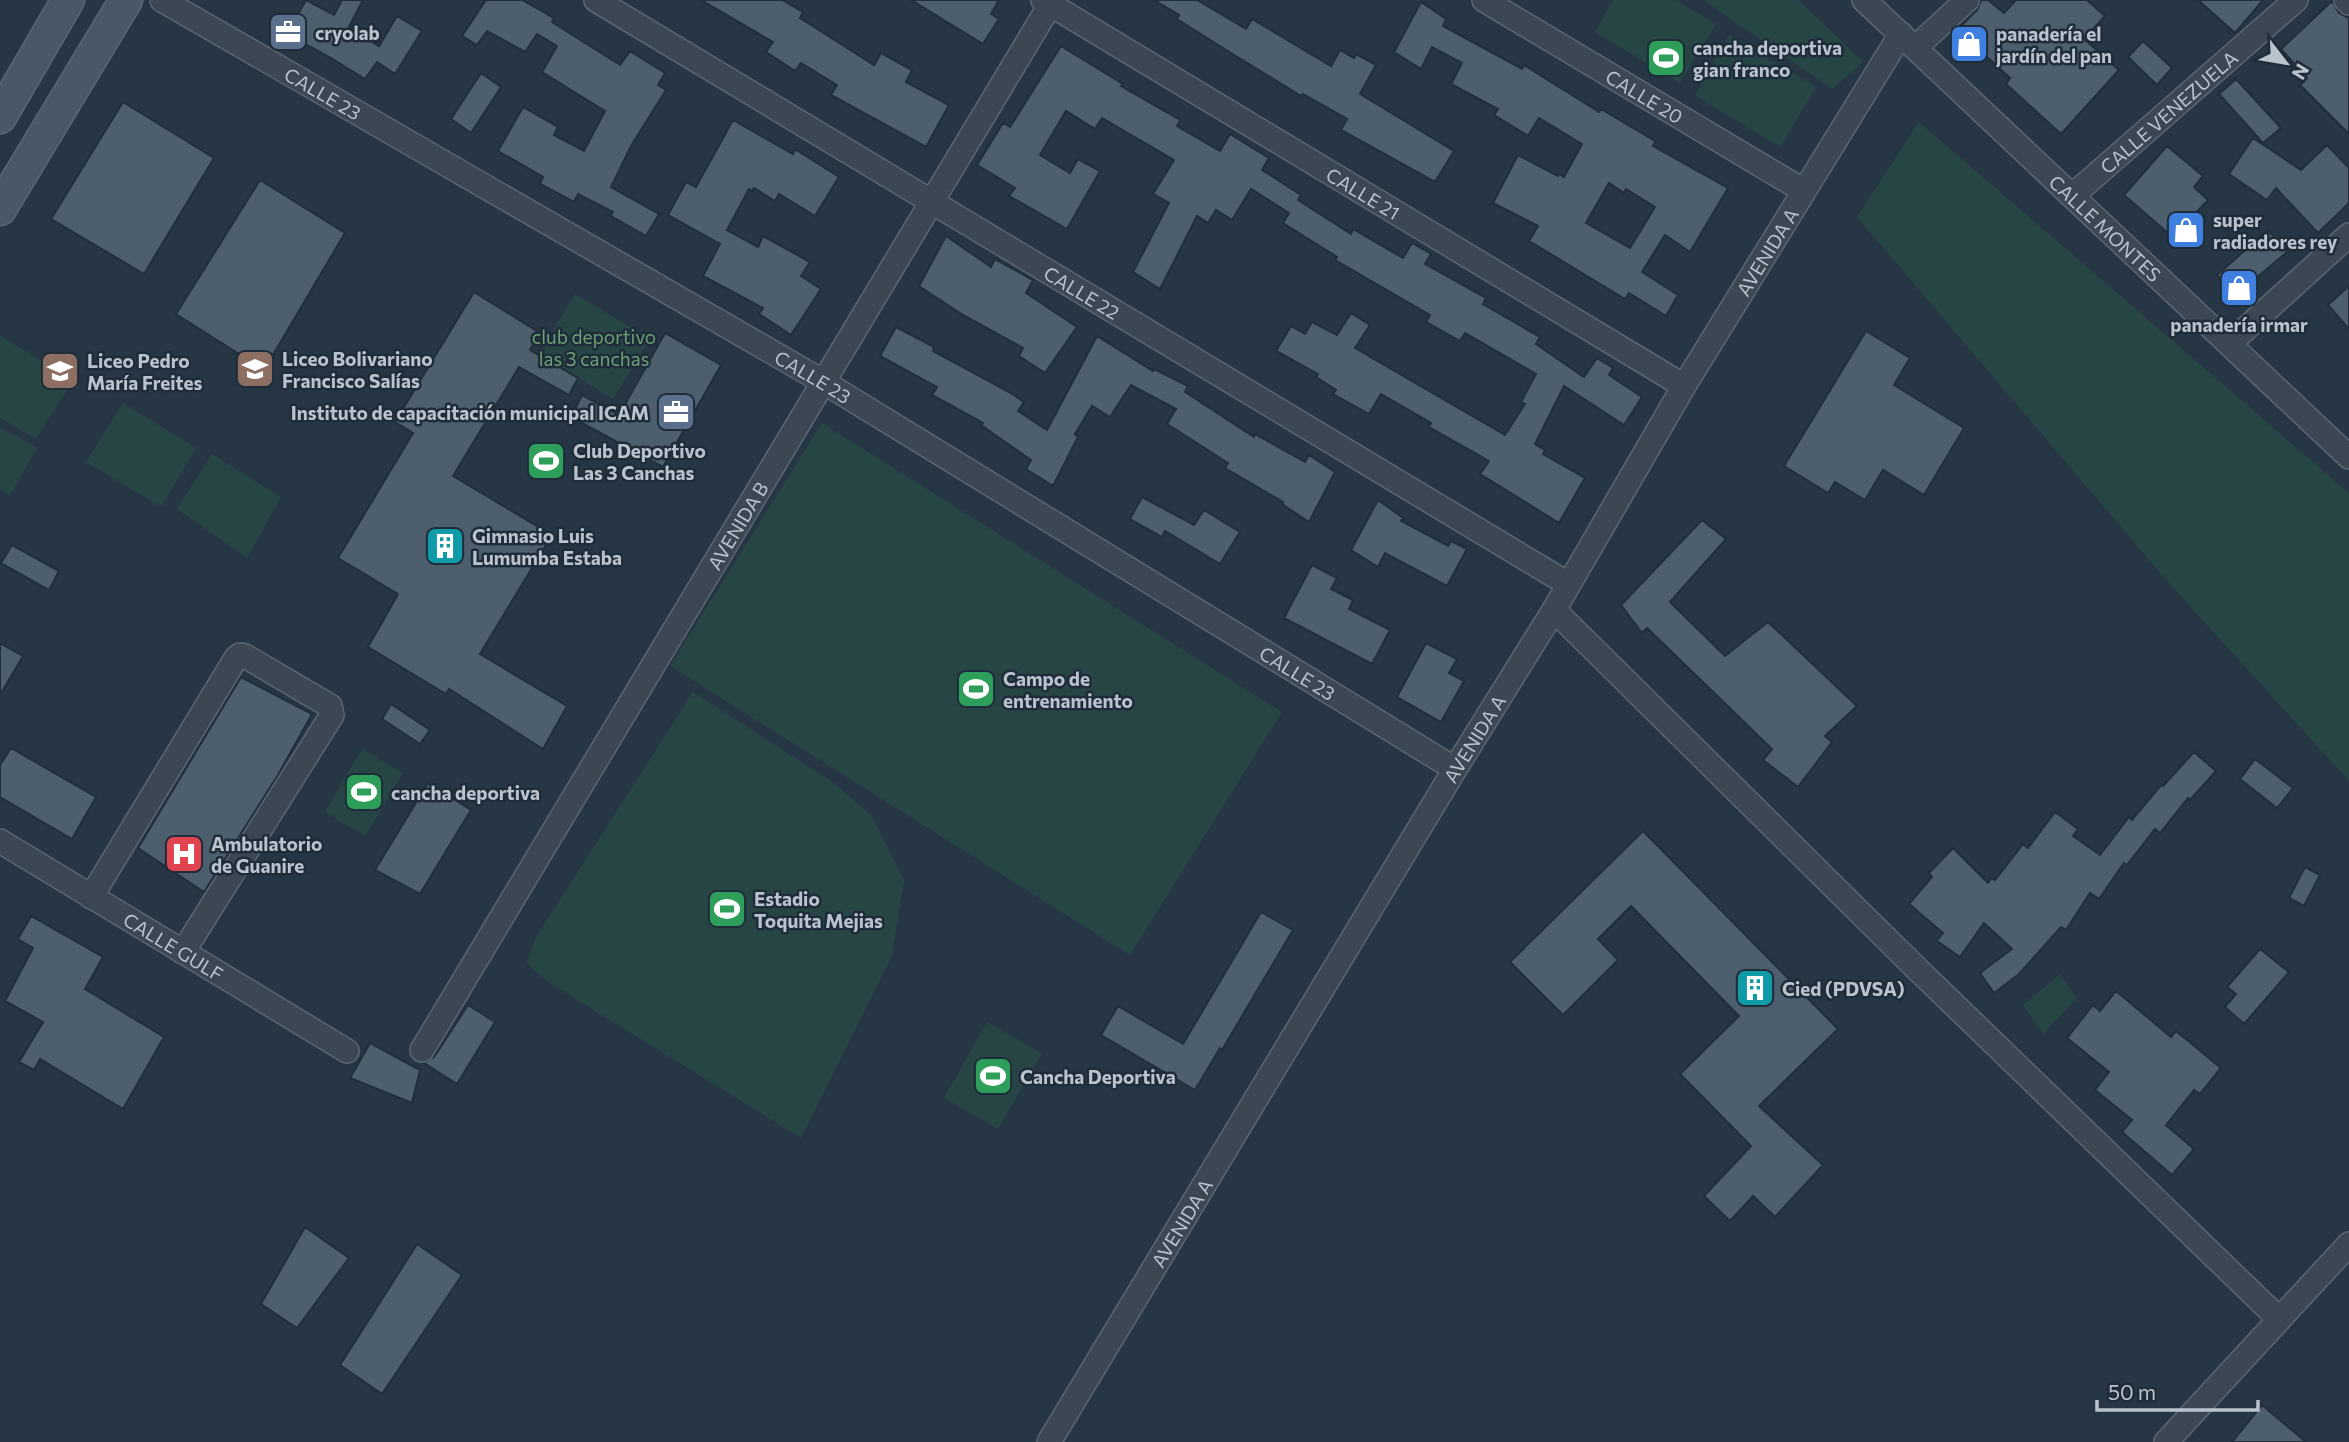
<svg xmlns="http://www.w3.org/2000/svg" width="2349" height="1442" viewBox="0 0 2349 1442" font-family="Commissioner,sans-serif">
<style>
.green{fill:#284546}
.building{fill:#4d5e6d;stroke:#212f3c;stroke-width:2;fill-rule:evenodd}
.lines{fill:none;stroke-linecap:round;stroke-linejoin:round}
.street-casing{stroke:#5a6672;stroke-width:26}
.secondary-casing{stroke:#5a6672;stroke-width:35}
.street{stroke:#3b4854;stroke-width:23}
.secondary{stroke:#495767;stroke-width:32}
.labels{text-anchor:middle;dominant-baseline:central;stroke-width:5;stroke-linejoin:round;paint-order:stroke}
.poi-label{font-size:19px;font-weight:bold;fill:#b9c3ce;stroke:#1f2d3a;text-anchor:start}
.street-label{font-size:19px;fill:#b9c3ce;stroke:#1f2d3a}
.park-label{font-size:19px;fill:#6f9f75;stroke:#1f2d3a}
</style>
<rect width="100%" height="100%" fill="#263645"/>
<path class="green" d="M1613,0H1676L1716,24L1680,83L1595,32Z
M1703,0H1799L1863,62L1832,89Z
M1729,35L1816,87L1780,147L1695,96Z
M1919,122L2349,493V781L2167,581L1857,217Z
M575,294L650,339L613,399L539,354Z
M0,336L74,379L36,439L0,418Z
M123,403L196,448L161,507L86,462Z
M822,423L1282,712L1130,955L670,666Z
M0,427L37,448L10,495L0,490Z
M212,454L281,497L247,558L177,509Z
M693,692L834,783L871,815L904,881L892,956L801,1138L545,980L526,962L536,937Z
M362,749L403,773L365,836L325,812Z
M2060,974L2077,998L2043,1034L2023,1005Z
M987,1022L1042,1053L998,1129L944,1098Z"/>
<path class="building" d="M306,0L334,15L342,0H363L349,27L379,46L397,16L422,31L395,74L377,62L365,79L331,58L287,34Z
M486,0H522L554,18L552,22L620,65L630,51L665,73L658,85L666,90L631,146L611,187L659,214L646,236L611,216L613,212L578,194L574,202L540,184L543,177L498,151L523,107L558,127L554,135L584,151L605,111L542,72L557,46L537,34L525,52L487,31L477,45L462,36Z
M701,0H782L803,12L800,18L874,65L881,53L912,70L906,82L949,105L926,147L831,95L837,85L801,63L795,71L766,52L773,42Z
M911,0H999L991,14L999,19L983,44Z
M1154,0H1197L1246,29L1252,19L1331,66L1340,50L1354,58L1356,54L1376,65L1360,94L1454,151L1435,182L1341,130L1347,119L1303,94L1301,96L1231,53L1177,19L1179,15Z
M1981,0H1988L2004,13L2016,0H2087L2105,16L2084,39L2119,70L2061,134L2006,84L2010,78L1986,56L1984,59L1953,34L1977,10Z
M2198,0H2263L2235,33Z
M2332,1L2339,13L2349,18V134L2300,85L2307,78L2281,49Z
M1421,2L1446,19L1443,26L1522,69L1524,65L1599,112L1601,109L1655,141L1653,146L1728,188L1690,252L1665,235L1642,272L1678,295L1666,316L1629,293L1625,299L1529,241L1538,226L1493,203L1518,155L1558,176L1559,174L1564,177L1582,144L1539,118L1528,136L1494,115L1498,109L1451,84L1462,63L1432,47L1421,69L1394,52ZM1609,183L1624,193L1626,189L1655,207L1630,248L1586,223Z
M2143,41L2172,68L2157,85L2128,57Z
M1061,46L1123,84L1121,86L1180,120L1177,126L1220,151L1230,134L1269,158L1262,170L1301,195L1298,200L1351,234L1353,229L1403,258L1412,243L1431,254L1425,264L1486,298L1483,304L1540,337L1536,344L1584,377L1597,358L1613,368L1609,375L1642,397L1624,425L1564,386L1535,444L1545,450L1543,454L1585,478L1559,523L1480,474L1489,461L1429,427L1431,423L1381,394L1369,414L1333,394L1336,390L1316,377L1318,374L1276,351L1291,326L1305,334L1312,322L1337,335L1351,313L1370,325L1355,348L1505,435L1525,404L1521,402L1536,374L1465,333L1460,341L1426,322L1430,315L1335,260L1337,257L1283,223L1289,213L1251,189L1232,220L1216,210L1208,223L1197,216L1160,289L1133,272L1169,203L1153,194L1174,160L1102,118L1095,129L1066,111L1040,155L1070,173L1078,159L1100,171L1067,229L1009,196L1015,188L977,165L1003,123L1010,127Z
M481,73L501,87L471,133L451,119Z
M2236,79L2281,128L2263,143L2219,94Z
M123,102L214,158L144,274L51,219Z
M733,120L793,154L795,149L839,177L815,216L779,194L775,201L754,188L752,191L749,189L727,230L758,247L763,236L810,262L801,276L821,289L791,335L759,314L763,308L703,276L720,244L668,215L686,182L696,187Z
M2253,138L2301,170L2327,145L2349,168V203L2318,233L2276,188L2267,200L2229,174Z
M2167,146L2203,176L2194,187L2208,200L2191,218L2201,227L2184,247L2124,195Z
M260,180L345,233L264,370L176,314Z
M2268,230L2287,252L2235,296L2217,275Z
M946,236L991,267L995,259L1033,280L1026,293L1077,327L1045,373L1019,356L1023,348L963,315L919,286Z
M2349,286V329L2328,305Z
M474,292L540,333L530,350L578,378L569,395L519,367L453,476L552,535L480,654L567,706L543,749L449,689L446,694L368,647L398,594L338,558L413,433L395,422Z
M896,327L934,347L933,351L1011,393L1024,402L1018,411L1047,430L1097,336L1153,371L1154,369L1188,386L1185,392L1254,437L1255,434L1305,462L1309,455L1335,472L1309,522L1282,504L1283,502L1225,468L1228,463L1167,424L1176,409L1131,385L1110,417L1092,406L1075,434L1078,437L1053,486L1026,469L1031,460L981,425L983,423L932,395L937,387L880,356Z
M1866,331L1910,358L1894,385L1964,428L1924,495L1883,470L1865,500L1835,482L1828,493L1784,466Z
M665,333L721,365L663,467L571,417L582,395L619,415Z
M1142,497L1194,525L1204,510L1240,532L1220,564L1165,531L1162,537L1130,519Z
M1378,500L1403,518L1401,521L1448,546L1451,541L1467,549L1447,586L1385,553L1378,567L1351,550Z
M1702,520L1726,539L1670,602L1725,656L1768,622L1857,706L1825,736L1832,742L1798,787L1763,760L1772,749L1647,628L1642,633L1621,605Z
M12,545L59,571L49,590L1,563Z
M1312,565L1337,578L1331,589L1353,600L1349,609L1390,630L1372,664L1284,618Z
M0,643L23,656L0,695Z
M1426,643L1457,659L1449,673L1464,681L1441,722L1397,697Z
M241,677L312,714L278,775L204,892L138,848Z
M391,704L430,730L420,744L382,719Z
M11,748L96,797L72,839L0,797V765Z
M2194,752L2216,771L2190,800L2188,798L2160,833L2155,829L2127,865L2124,863L2099,899L2090,893L2066,930L2061,927L2019,974L1994,993L1980,973L2012,949L1984,923L1960,957L1937,941L1943,933L1909,904L1932,877L1929,873L1953,848L1988,883L1991,878L1995,880L2023,844L2028,848L2055,812L2078,829L2073,836L2100,855L2129,817L2132,820L2161,785L2163,786Z
M2255,759L2293,788L2277,808L2240,779Z
M428,783L471,810L420,894L375,870Z
M1643,831L1838,1029L1759,1106L1823,1165L1775,1217L1753,1196L1730,1221L1704,1196L1751,1146L1680,1074L1739,1016L1631,906L1598,939L1618,960L1563,1015L1510,962Z
M2305,867L2320,875L2304,906L2289,898Z
M1261,912L1293,930L1222,1050L1220,1048L1195,1090L1101,1035L1118,1006L1183,1044Z
M31,916L103,957L85,989L164,1037L123,1109L40,1059L34,1070L19,1062L43,1022L5,1001L33,948L18,939Z
M2260,949L2289,972L2244,1024L2225,1007L2236,994L2227,987Z
M2116,991L2171,1037L2176,1031L2221,1068L2200,1094L2194,1090L2166,1125L2194,1149L2172,1175L2122,1132L2132,1120L2095,1090L2109,1072L2067,1038L2093,1005L2100,1011Z
M468,1005L495,1022L457,1084L424,1063L434,1057Z
M370,1043L420,1070L412,1103L350,1078Z
M305,1227L349,1258L297,1328L261,1304Z
M417,1244L462,1275L382,1394L340,1365Z
M2262,1405L2306,1442H2232Z"/>
<g class="lines">
<g class="street-casing">
<g id="street">
<path id="s1" d="M162,0L822,381L1455,769"/>
<path id="s2" d="M596,0L1568,584"/>
<path id="s3" d="M1043,0L1684,386"/>
<path id="s4" d="M1484,0L1804,191"/>
<path id="s5" d="M1864,0L2349,457"/>
<path d="M2346,0L2349,3"/>
<path d="M1915,48L1967,0"/>
<path id="s6" d="M2072,196L2296,0"/>
<path d="M2230,343L2349,235"/>
<path d="M1554,610L1912,964L2279,1319"/>
<path id="s7" d="M0,841L347,1051"/>
<path d="M91,897L236,658L240,655L245,656L330,706L332,715L183,952"/>
<path id="s8" d="M422,1050L1053,0"/>
<path id="s9" d="M1049,1442L1455,769L1554,610L1684,386L1901,34"/>
<path d="M2166,1442L2349,1244"/>
</g>
</g>
<g class="secondary-casing">
<path id="secondary" d="M0,117L68,0
M0,209L126,0"/>
</g>
<use href="#street" class="street"/>
<use href="#secondary" class="secondary"/>
</g>
<defs>
<g id="office-square" transform="scale(2.0125)"><rect x="-9" y="-9" width="18" height="18" rx="4" fill="#5c6f8a" stroke="#1f2d3a"/><path d="M-6-3h4V-5.5h4V-3h4V5H-6ZM-1-4.5V-3h2v-1.5ZM-6 0V1H6V0Z" fill="#fff"/></g>
<g id="shop-square" transform="scale(2.0125)"><rect x="-9" y="-9" width="18" height="18" rx="4" fill="#3f7fe0" stroke="#1f2d3a"/><path d="M-5-2.5h2.3a2.7 3.5 0 0 1 5.4 0H5L5.5 6h-11ZM-1.5-2.5h3a1.5 2.3 0 0 0-3 0Z" fill="#fff"/></g>
<g id="stadium-square" transform="scale(2.0125)"><rect x="-9" y="-9" width="18" height="18" rx="4" fill="#2e9e5b" stroke="#1f2d3a"/><path d="M0-5a6.5 5 0 1 0 0 10a6.5 5 0 1 0 0-10ZM-3.5-1.8h7v3.6h-7Z" fill="#fff"/></g>
<g id="school-square" transform="scale(2.0125)"><rect x="-9" y="-9" width="18" height="18" rx="4" fill="#8d6e63" stroke="#1f2d3a"/><path d="M0-5L7-2L0 1L-7-2ZM-4 1L0 2.5L4 1V4Q0 6-4 4Z" fill="#fff"/></g>
<g id="building-square" transform="scale(2.0125)"><rect x="-9" y="-9" width="18" height="18" rx="4" fill="#0f9aa8" stroke="#1f2d3a"/><path d="M-4-6H4V6H1V3H-1V6H-4ZM-2.5-4.3h1.7v1.8h-1.7ZM.8-4.3h1.7v1.8H.8ZM-2.5-1h1.7V.8h-1.7ZM.8-1h1.7V.8H.8Z" fill="#fff"/></g>
<g id="hospital-square" transform="scale(2.0125)"><rect x="-9" y="-9" width="18" height="18" rx="4" fill="#e0444e" stroke="#1f2d3a"/><path d="M-5-5h3v3.5h4V-5h3V5h-3V1.5h-4V5h-3Z" fill="#fff"/></g>
</defs>
<g fill-rule="evenodd">
<use href="#office-square" x="288" y="32"/>
<use href="#shop-square" x="1969" y="44"/>
<use href="#stadium-square" x="1666" y="58"/>
<use href="#shop-square" x="2186" y="230"/>
<use href="#shop-square" x="2239" y="288"/>
<use href="#school-square" x="255" y="369"/>
<use href="#school-square" x="60" y="371"/>
<use href="#office-square" x="676" y="412"/>
<use href="#stadium-square" x="546" y="461"/>
<use href="#building-square" x="445" y="546"/>
<use href="#stadium-square" x="976" y="689"/>
<use href="#stadium-square" x="364" y="792"/>
<use href="#hospital-square" x="184" y="854"/>
<use href="#stadium-square" x="727" y="909"/>
<use href="#building-square" x="1755" y="988"/>
<use href="#stadium-square" x="993" y="1076"/>
</g>
<g class="labels">
<g class="poi-label">
<text x="315" y="32">cryolab</text>
<text x="1996" y="33">panadería el<tspan x="1996" dy="22">jardín del pan</tspan></text>
<text x="1693" y="47">cancha deportiva<tspan x="1693" dy="22">gian franco</tspan></text>
<text x="2213" y="219">super<tspan x="2213" dy="22">radiadores rey</tspan></text>
<text x="2239" y="324" text-anchor="middle">panadería irmar</text>
<text x="282" y="358">Liceo Bolivariano<tspan x="282" dy="22">Francisco Salías</tspan></text>
<text x="87" y="360">Liceo Pedro<tspan x="87" dy="22">María Freites</tspan></text>
<text x="649" y="412" text-anchor="end">Instituto de capacitación municipal ICAM</text>
<text x="573" y="450">Club Deportivo<tspan x="573" dy="22">Las 3 Canchas</tspan></text>
<text x="472" y="535">Gimnasio Luis<tspan x="472" dy="22">Lumumba Estaba</tspan></text>
<text x="1003" y="678">Campo de<tspan x="1003" dy="22">entrenamiento</tspan></text>
<text x="391" y="792">cancha deportiva</text>
<text x="211" y="843">Ambulatorio<tspan x="211" dy="22">de Guanire</tspan></text>
<text x="754" y="898">Estadio<tspan x="754" dy="22">Toquita Mejias</tspan></text>
<text x="1782" y="988">Cied (PDVSA)</text>
<text x="1020" y="1076">Cancha Deportiva</text>
</g>
<g class="street-label">
<text stroke="none"><textPath href="#s1" startOffset="186">CALLE 23</textPath></text>
<text stroke="none"><textPath href="#s4" startOffset="187">CALLE 20</textPath></text>
<text stroke="none"><textPath href="#s6" startOffset="128">CALLE VENEZUELA</textPath></text>
<text stroke="none"><textPath href="#s3" startOffset="374">CALLE 21</textPath></text>
<text stroke="none"><textPath href="#s5" startOffset="332">CALLE MONTES</textPath></text>
<text stroke="none"><textPath href="#s9" startOffset="1390">AVENIDA A</textPath></text>
<text stroke="none"><textPath href="#s2" startOffset="567">CALLE 22</textPath></text>
<text stroke="none"><textPath href="#s1" startOffset="752">CALLE 23</textPath></text>
<text stroke="none"><textPath href="#s8" startOffset="612">AVENIDA B</textPath></text>
<text stroke="none"><textPath href="#s1" startOffset="1320">CALLE 23</textPath></text>
<text stroke="none"><textPath href="#s9" startOffset="822">AVENIDA A</textPath></text>
<text stroke="none"><textPath href="#s7" startOffset="203">CALLE GULF</textPath></text>
<text stroke="none"><textPath href="#s9" startOffset="256">AVENIDA A</textPath></text>
</g>
<g class="park-label">
<text x="594" y="336">club deportivo<tspan x="594" dy="22">las 3 canchas</tspan></text>
</g>
</g>
<g transform="translate(2286 63) rotate(121)" stroke="#1f2d3a" stroke-width="5" paint-order="stroke">
<path d="M0-5L12 26L0 18L-12 26Z" fill="#b9c3ce"/>
<text y="-10" font-size="19" font-weight="bold" text-anchor="middle" fill="#b9c3ce">N</text>
</g>
<path d="M2097 1400v10h161v-10" fill="none" stroke="#b9c3ce" stroke-width="3.5"/>
<text x="2108" y="1400" font-size="21" fill="#b9c3ce" stroke="#1f2d3a" stroke-width="5" paint-order="stroke">50 m</text>
</svg>
